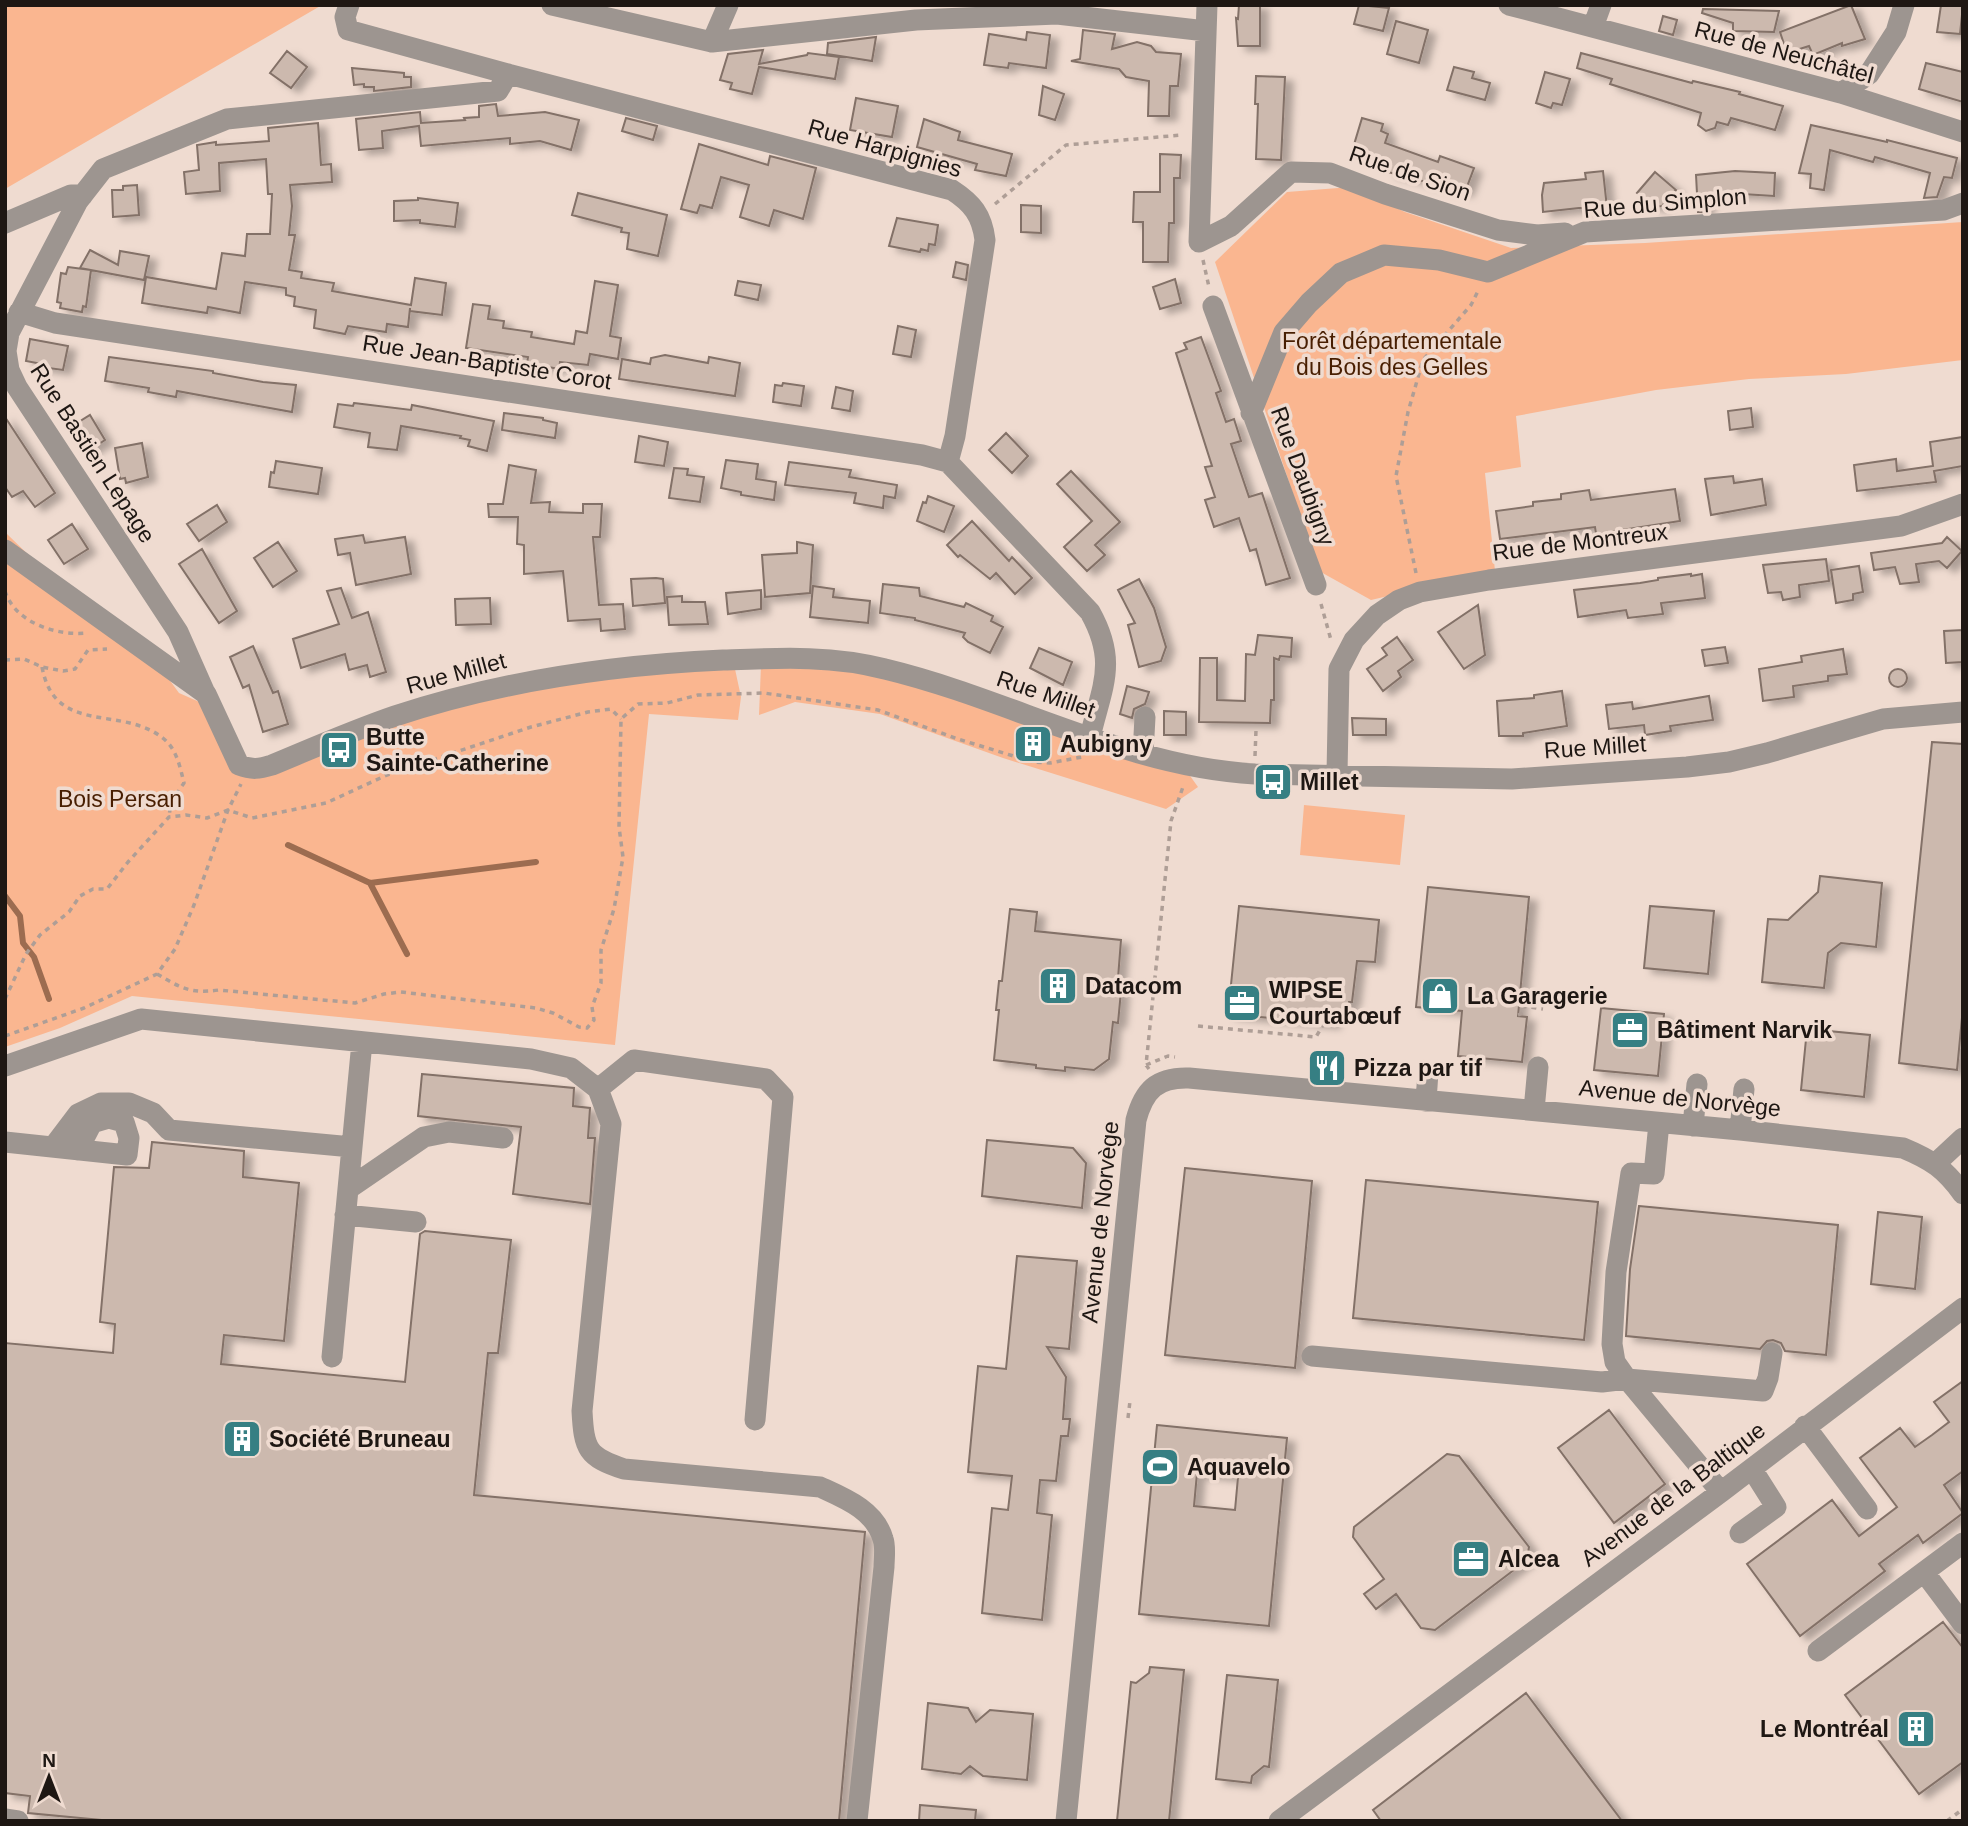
<svg xmlns="http://www.w3.org/2000/svg" width="1968" height="1826" viewBox="0 0 1968 1826" font-family="Helvetica,sans-serif">
<style>
.green{fill:#fab690}
.lines{fill:none;stroke-linecap:round;stroke-linejoin:round}
.stream{stroke:#9c6c50;stroke-width:6}
.building{fill:#ccb9ae;stroke:#837167;stroke-width:2;fill-rule:evenodd;filter:url(#shadow)}
.path{stroke:#ae9e96;stroke-width:3.5;stroke-dasharray:5 5;stroke-linecap:butt}
.minor{stroke:#9d9590;stroke-width:21}
.labels{text-anchor:middle;dominant-baseline:central;stroke-width:7;stroke-linejoin:round;paint-order:stroke}
.street-label{font-size:23px;fill:#1e1713;stroke:#efdbd0}
.park-label{font-size:23px;fill:#481e01;stroke:#efdbd0}
.poi-label{font-size:23px;font-weight:bold;fill:#1e1713;stroke:#efdbd0;text-anchor:start}
</style>
<defs>
<filter id="shadow"><feDropShadow dx="8" dy="4.5" stdDeviation="3.5" flood-color="#0004"/></filter>
</defs>
<rect width="100%" height="100%" fill="#efdbd0"/>
<path class="green" d="M5,5H322L5,189Z
M1351,187L1405,212L1511,248L1645,243L1963,222V360L1846,374L1749,379L1656,390L1516,416L1521,467L1485,473L1495,571L1371,600L1319,571L1215,262L1287,192Z
M5,532L94,619L163,671L179,693L204,704L234,765L465,703L591,676L735,669L741,697L738,720L649,714L615,1045L132,996L60,1028L5,1047Z
M761,665L862,669L1188,773L1198,787L1166,809L1003,758L880,714L795,702L759,715Z
M1304,805L1405,815L1400,865L1300,855Z"/>
<g class="lines">
<path class="stream" d="M288,845L370,883L536,862
M370,883L407,954
M5,896L20,916L23,943L34,957L49,999"/>
</g>
<path class="building" d="M1239,5H1260V46H1238L1236,18L1238,19Z
M1359,5L1389,8L1383,31L1354,24Z
M1851,5L1865,39L1842,46V43L1813,55L1809,46L1787,53L1780,32Z
M1941,5H1963L1960,34L1937,32Z
M1703,9L1779,11L1774,32L1733,31V23L1702,13Z
M1663,16L1677,20L1673,35L1659,31Z
M1396,21L1428,30L1419,63L1387,54Z
M1083,30L1115,34L1112,49L1137,42L1151,46L1156,52L1181,54L1178,86H1170L1169,116H1148L1149,81L1126,77L1119,69L1071,61L1080,59Z
M1027,32L1050,35L1046,68L1009,63L1008,68L984,65L989,34L1026,40Z
M876,37L872,61L827,54L828,43Z
M763,50L759,64L807,55L808,53L839,57L835,79L759,67L752,94L730,89L732,83L720,80L728,54Z
M287,51L307,67L291,88L270,73Z
M1581,53L1692,83L1693,81L1740,92L1739,94L1783,106L1775,130L1731,118L1728,125L1717,122L1715,128L1706,131L1698,125L1701,113L1610,84L1612,79L1577,68Z
M1926,63L1963,72V102L1919,89Z
M1454,67L1474,72L1472,78L1490,83L1485,100L1447,90Z
M352,68L404,73V77H411V87L374,91V87H364V84L354,85Z
M1545,72L1570,79L1562,105L1553,103L1551,108L1536,103Z
M1256,76L1285,77L1281,160L1256,159L1258,104H1255Z
M1043,86L1064,94L1055,120L1039,115Z
M856,98L898,106L892,137L850,130Z
M496,104L498,116L545,112L579,120L571,150L540,141L510,144V138L421,146L419,126L382,131L383,148L359,150L356,119L420,112L421,123L465,120L464,118L479,117V106Z
M626,118L657,126L653,140L622,131Z
M1362,118L1383,124L1381,131L1388,134L1385,143L1438,162L1440,156L1474,168L1465,192L1388,172L1391,165L1363,155L1364,152L1353,148Z
M924,119L960,132L958,140L1012,154L1006,176L975,170L977,164L917,147Z
M318,123L321,165L331,164L332,182L290,185L292,206L289,235H295L289,270L302,272L301,278L334,283L332,291L411,305L415,278L446,283L442,315L410,311V308L408,327L387,324L386,332L348,326L345,334L314,328L316,310L294,306L295,297L286,295V288L245,282L240,313L208,307L207,313L142,303L146,277L216,289L222,253L245,256L247,234H270L272,194H268L266,159L219,163L220,191L186,194L184,172L199,170L197,145L216,142V145L269,141L268,128Z
M1811,125L1887,142V140L1957,158L1952,178L1944,177L1937,197L1924,198L1930,173L1875,157L1873,162L1830,150L1824,190L1810,188L1811,174L1799,173Z
M699,144L768,165L770,156L816,168L803,219L774,210L769,226L740,217L749,185L721,177L712,208L700,205L697,213L681,209Z
M1160,154L1181,155L1180,178H1174V223H1169L1168,262H1143V222H1133L1134,192H1160Z
M1603,171L1607,208H1579L1543,212L1542,195L1544,183L1586,179L1585,173Z
M1735,171L1775,173L1774,196L1742,194L1709,196L1704,212H1698L1696,175Z
M1655,172L1676,190L1662,206L1654,207L1637,193Z
M137,185L139,215L113,217L112,190H123V186Z
M578,193L667,215L658,256L627,249L629,233L621,232L622,228L572,215Z
M418,198L458,203L455,227L420,223V220L394,221V201L418,200Z
M1021,205L1041,206V233L1021,232Z
M897,218L938,225L935,245L929,244L928,251L921,249L920,252L889,246Z
M90,250L118,265L120,251L149,256L144,280L80,268Z
M956,262L968,265L966,280L953,277Z
M68,267L91,270L86,307L83,306L82,312L60,308L61,303L57,302L61,273L66,274Z
M1175,279L1181,303L1160,309L1153,287Z
M595,281L618,285L610,336L621,338L618,359L590,354L588,365L560,362L559,369L527,363L528,357L466,348L473,304L490,306L488,319L504,321L503,328L532,332L531,337L574,344L576,331L587,333Z
M738,281L761,285L758,300L735,295Z
M898,326L916,330L911,357L893,354Z
M1201,337L1221,391L1216,393L1226,422L1234,419L1241,441L1231,444L1249,497L1262,493L1290,578L1266,585L1256,549L1250,551L1239,518L1214,527L1205,500L1215,497L1205,467L1212,466L1176,353L1187,349L1184,343Z
M30,339L68,346L63,370L41,367L42,364L26,361Z
M665,355L708,363L709,357L740,363L735,396L619,379L622,359L650,364L651,358Z
M109,357L213,371V373L263,382L296,385L292,412L177,391L176,397L148,392L149,388L105,381Z
M783,383L804,386L801,406L773,402L775,385L782,386Z
M836,387L853,391L850,411L832,408Z
M354,403L411,410L412,405L494,421L487,451L468,446L470,440L460,438L461,436L401,426L397,450L368,447L370,433L334,427L338,404L353,406Z
M1751,408L1753,427L1730,430L1728,411Z
M504,413L543,418V420L557,423L555,438L502,430Z
M90,415L105,440L85,453L69,428Z
M5,417L55,493L35,507L23,491L12,497L5,487Z
M1006,433L1028,456L1012,473L989,450Z
M639,436L668,442L664,466L635,462Z
M1963,437V466L1934,471L1936,482L1857,491L1854,465L1896,459L1897,471L1933,466L1930,442Z
M142,443L148,477L126,483L125,478L120,479L115,448Z
M726,460L758,464L756,479L776,482L774,500L741,495V492L721,488Z
M276,461L322,468L318,494L269,487L271,472L274,473Z
M789,462L851,470L849,477L897,485L895,498L884,496L883,508L854,503L856,493L785,485Z
M509,465L536,470L531,503L550,502L549,512L583,513V504H602L600,537H593L599,605L623,604L625,629L601,631L600,619L568,621L563,571L524,574V545L517,544L518,517H489L488,504H503Z
M674,468L688,469L687,475L704,477L700,502L669,498Z
M1071,471L1120,522L1095,545L1105,555L1087,571L1064,547L1092,521L1057,484Z
M1733,476L1734,483L1762,479L1766,505L1711,515L1705,479Z
M1675,489L1680,521L1596,534L1595,527L1500,539L1496,511L1533,506V502L1561,499V494L1589,490L1591,500Z
M928,496L954,506L944,532L917,521L923,502L926,503Z
M217,505L227,522L199,541L187,524Z
M972,521L1009,561L1012,557L1032,578L1015,594L996,573L990,579L960,555L958,557L947,545Z
M72,524L88,549L64,564L48,540Z
M363,535L365,543L405,537L411,574L356,585L350,553L338,555L335,539Z
M1947,537L1962,551L1947,568L1939,561L1916,564L1919,582L1900,584L1895,567L1874,570L1871,553L1942,543Z
M278,542L297,571L273,587L254,558Z
M797,542L813,545L810,593L765,597L762,555L797,553Z
M202,549L237,611L219,623L179,564Z
M1826,559L1829,581L1799,585L1800,597L1783,600L1781,592L1768,593L1763,565Z
M1859,566L1863,592L1853,594V600L1836,603L1831,570Z
M1691,574V576L1702,574L1705,598L1661,603L1663,614L1628,618L1626,610L1578,617L1574,590L1640,583L1658,580V578Z
M656,578L663,579L665,603L633,606L631,579Z
M1139,579L1154,608L1166,647L1161,661L1139,667L1128,625L1135,623L1118,590Z
M883,584L919,588L920,596L964,607L966,603L993,616L991,621L1003,627L990,653L968,642L963,637L965,633L915,620V618L880,613Z
M813,586L834,589L833,597L870,601L868,623L810,617Z
M341,588L352,618L368,612L386,672L370,677L367,665L349,670L345,654L301,668L293,639L339,624L327,591Z
M761,590V609L728,614L726,593Z
M682,596V602H705L708,624L669,625L667,597Z
M490,598L491,624L456,625L455,599Z
M1478,605L1485,655L1464,669L1438,632Z
M1963,630V662L1946,663L1944,631Z
M1258,635L1292,638L1291,657L1280,656L1279,660L1274,658V700H1271L1270,723L1199,722L1200,658H1217V700L1245,701L1246,654L1255,655Z
M1397,637L1413,660L1398,671L1401,677L1383,691L1367,669L1387,655L1382,648Z
M253,646L273,693L278,691L288,724L263,732L249,685L243,688L230,657Z
M1725,647L1728,663L1705,666L1702,650Z
M1039,648L1072,662L1063,685L1030,668Z
M1843,649L1847,674L1828,676V681L1793,686L1794,697L1763,701L1759,669L1802,662L1801,656Z
M1889 678a9 9 0 1 1 18 0a9 9 0 1 1-18 0Z
M1127,686L1149,692L1145,704L1134,709L1132,718L1120,714Z
M1562,691L1567,726L1523,733V736H1499L1497,701L1534,698V695Z
M1709,696L1713,720L1670,726L1671,731L1645,735L1644,725L1609,729L1606,705L1632,702L1633,709Z
M1164,711L1186,712V735H1164Z
M1352,718L1386,719V735H1353Z
M1932,742L1963,744V1007L1957,1070L1899,1063Z
M1820,876L1882,883L1876,947L1841,943L1828,953L1824,988L1762,982L1768,919L1788,920L1818,892Z
M1428,887L1529,897L1518,1016L1527,1017L1522,1062L1458,1056L1462,1011L1416,1007Z
M1239,906L1379,920L1375,962L1357,961L1352,1002H1349L1348,1012L1334,1011L1332,1024L1228,1014Z
M1650,906L1714,911L1708,974L1644,968Z
M1010,909L1037,912L1035,931L1121,940L1117,991H1121L1118,1023L1113,1022L1109,1059L1094,1070L1065,1067V1071L1036,1068V1065L994,1060L999,1010H996L999,981H1002Z
M1601,1008L1664,1014L1658,1076L1594,1070Z
M1807,1029L1870,1035L1864,1097L1801,1090Z
M422,1074L574,1088L573,1106L590,1108L588,1138H595L590,1204L513,1194L521,1127L418,1116Z
M987,1140L1073,1148L1086,1163L1082,1208L982,1196Z
M152,1142L244,1151L243,1177L299,1183L284,1341L224,1335L221,1364L405,1382L420,1234L425,1231L511,1240L498,1353H488L474,1495L865,1532L839,1821H112L28,1813L30,1796L5,1793V1343L113,1353L115,1324L100,1322L114,1167L149,1168Z
M1185,1168L1312,1181L1295,1368L1165,1355Z
M1366,1180L1598,1202L1584,1340L1353,1318Z
M1639,1206L1838,1225L1826,1355L1785,1351L1781,1343L1773,1340L1767,1341L1760,1349L1626,1336L1630,1269Z
M1878,1212L1922,1217L1915,1289L1871,1284Z
M1017,1256L1077,1261L1069,1349L1047,1347L1066,1377L1063,1419H1070L1068,1436H1061L1056,1481L1040,1480L1037,1513L1052,1515L1042,1620L982,1613L992,1508L1008,1510L1012,1476L968,1472L978,1366L1006,1369Z
M1963,1381V1471L1944,1485L1963,1513L1923,1543L1918,1535L1879,1564L1885,1571L1800,1636L1747,1564L1832,1500L1859,1536L1897,1507L1860,1458L1900,1428L1915,1447L1932,1435L1949,1422L1934,1402Z
M1609,1410L1665,1484L1614,1523L1558,1448Z
M1157,1425L1287,1438L1269,1626L1139,1614ZM1197,1473L1238,1477L1235,1510L1194,1506Z
M1447,1454L1459,1456L1529,1547L1527,1560L1435,1630L1421,1628L1396,1594L1376,1609L1364,1594L1384,1579L1353,1537L1354,1527Z
M1943,1622L1963,1648V1762L1919,1794L1845,1695Z
M1150,1667L1184,1670L1169,1821H1117L1131,1682L1136,1683L1149,1673Z
M1227,1675L1278,1680L1269,1767L1264,1766L1252,1776L1251,1783L1216,1779Z
M1526,1693L1622,1821H1381L1373,1810Z
M928,1703L968,1708L976,1722L990,1710L1033,1714L1027,1780L983,1776L970,1766L961,1774L922,1769Z
M920,1805L976,1810L975,1821H919Z"/>
<g class="lines">
<path class="path" d="M995,204L1066,145L1182,135
M1203,260L1209,287
M1416,573L1396,476L1408,412L1423,360L1471,305L1478,291
M5,591C15,623 57,636 87,633
M1321,604L1331,640
M5,660L24,659L42,667L63,671L75,669L88,650L107,649
M42,667C55,737 122,704 164,739C177,750 180,767 184,783L171,802L169,817
M1255,756L1256,730
M157,974C181,988 190,994 219,990L355,1003L384,994L401,992L536,1008L553,1013L579,1027L587,1028L594,1020L592,1007L601,983V950L614,909L623,857L619,827L621,719L638,704L667,703L698,695L764,693L878,710L958,739L1033,762L1050,763L1082,757
M5,999L26,954L40,935L69,912L80,896L93,889H107L128,862L169,817L186,815L207,818L228,810L252,818L326,803L387,775L531,727L588,712L611,709L621,719
M1518,1015L1523,1013L1524,1006L1543,1009
M1198,1026L1316,1037L1324,1023
M5,1036L84,1008L157,974L175,949L194,905L228,810L241,784
M1146,1065L1168,1056L1175,1057
M1149,1069L1146,1065L1171,821L1184,784
M1128,1418L1130,1401
M1947,1821L1963,1809"/>
<path class="minor" d="M349,5L345,17L348,30L508,74L952,190C972,203 982,215 985,240L955,436L948,462
M552,5L712,42L916,20L1057,14L1206,31
M1207,5L1199,242L1231,226L1291,172L1330,173L1385,194L1498,230L1537,235L1565,233
M1509,5L1841,93L1963,132
M1593,27L1601,5
M712,42L728,5
M1841,93L1869,74L1896,32L1904,5
M5,223L71,195H83
M1213,306L1316,585
M19,312L55,323L922,455L948,462
M1251,413L1284,332L1309,303L1341,273L1384,255L1439,260L1488,272L1585,232L1944,210L1963,203
M948,462L1090,612C1118,662 1102,686 1090,737
M5,550L206,694L239,765C252,770 259,769 272,765C313,748 354,730 395,716C501,681 612,665 723,660C778,658 832,655 885,669C1010,699 1126,767 1255,774L1512,779L1687,767L1729,762L1767,753L1883,719L1963,712
M205,693L178,632L17,387L9,370L6,351L9,333L78,201L103,169L227,119L498,91L508,74
M1143,754L1145,717
M1337,774L1339,669L1354,640L1377,615L1399,600L1420,592L1489,580L1901,526L1963,504
M5,1066L141,1019L531,1059L571,1068L598,1089L611,1124L582,1411C584,1449 587,1457 624,1469L820,1487C844,1498 875,1510 883,1539C886,1547 884,1559 884,1567L857,1821
M598,1089L634,1060L766,1079L783,1097L755,1420
M1426,1101L1428,1072
M1534,1110L1538,1067
M1693,1126L1697,1084
M1740,1130L1744,1089
M5,1142L127,1155L129,1138L124,1122L109,1118L92,1123L78,1150
M53,1147L78,1114L101,1103H129L153,1113L169,1130L352,1147
M1935,1164L1963,1138
M348,1189L424,1137L449,1132L503,1138
M345,1215L416,1222
M1312,1356L1602,1382L1627,1379L1615,1362L1612,1344L1616,1272L1631,1173L1654,1174L1659,1123
M332,1357L362,1042
M1805,1426L1867,1509
M1721,1492L1627,1379L1763,1391L1768,1378L1772,1353
M1740,1533L1776,1507L1752,1469
M1924,1572L1963,1624
M1818,1651L1963,1543
M5,1819L18,1821
M1066,1821L1136,1120C1144,1090 1157,1077 1189,1078L1740,1130L1903,1148C1932,1160 1945,1169 1963,1194
M1279,1821L1721,1492L1963,1308"/>
</g>
<defs>
<g id="building-square" transform="scale(2.0125)"><rect x="-9" y="-9" width="18" height="18" rx="4" fill="#367f83" stroke="#efdbd0"/><path d="M-4-6H4V6H1V3H-1V6H-4ZM-2.5-4.3h1.7v1.8h-1.7ZM.8-4.3h1.7v1.8H.8ZM-2.5-1h1.7V.8h-1.7ZM.8-1h1.7V.8H.8Z" fill="#fff"/></g>
<g id="bus-square" transform="scale(2.0125)"><rect x="-9" y="-9" width="18" height="18" rx="4" fill="#367f83" stroke="#efdbd0"/><path d="M-5-6H5V4H4V6H2V4H-2V6H-4V4H-5ZM-3.5-4V0h7V-4ZM-3.5 1.2v1.5H-2V1.2ZM2 1.2v1.5H3.5V1.2Z" fill="#fff"/></g>
<g id="shop-square" transform="scale(2.0125)"><rect x="-9" y="-9" width="18" height="18" rx="4" fill="#367f83" stroke="#efdbd0"/><path d="M-5-2.5h2.3a2.7 3.5 0 0 1 5.4 0H5L5.5 6h-11ZM-1.5-2.5h3a1.5 2.3 0 0 0-3 0Z" fill="#fff"/></g>
<g id="office-square" transform="scale(2.0125)"><rect x="-9" y="-9" width="18" height="18" rx="4" fill="#367f83" stroke="#efdbd0"/><path d="M-6-3h4V-5.5h4V-3h4V5H-6ZM-1-4.5V-3h2v-1.5ZM-6 0V1H6V0Z" fill="#fff"/></g>
<g id="restaurant-square" transform="scale(2.0125)"><rect x="-9" y="-9" width="18" height="18" rx="4" fill="#367f83" stroke="#efdbd0"/><path d="M-5-6h1v4h1v-4h1v4h1v-4h1v5L-1.5 .5V6h-2V.5L-5-1ZM5-6V6H3V1.5H1.5Q1.5-4 5-6Z" fill="#fff"/></g>
<g id="stadium-square" transform="scale(2.0125)"><rect x="-9" y="-9" width="18" height="18" rx="4" fill="#367f83" stroke="#efdbd0"/><path d="M0-5a6.5 5 0 1 0 0 10a6.5 5 0 1 0 0-10ZM-3.5-1.8h7v3.6h-7Z" fill="#fff"/></g>
</defs>
<g fill-rule="evenodd">
<use href="#building-square" x="1033" y="744"/>
<use href="#bus-square" x="339" y="750"/>
<use href="#bus-square" x="1273" y="782"/>
<use href="#building-square" x="1058" y="986"/>
<use href="#shop-square" x="1440" y="996"/>
<use href="#office-square" x="1242" y="1003"/>
<use href="#office-square" x="1630" y="1030"/>
<use href="#restaurant-square" x="1327" y="1068"/>
<use href="#building-square" x="242" y="1439"/>
<use href="#stadium-square" x="1160" y="1467"/>
<use href="#office-square" x="1471" y="1559"/>
<use href="#building-square" x="1916" y="1729"/>
</g>
<g class="labels">
<g class="street-label">
<text transform="translate(1784 52) rotate(15)">Rue de Neuchâtel</text>
<text transform="translate(885 148) rotate(16)">Rue Harpignies</text>
<text transform="translate(1410 173) rotate(19)">Rue de Sion</text>
<text transform="translate(1665 203) rotate(-5)">Rue du Simplon</text>
<text transform="translate(487 362) rotate(9)">Rue Jean-Baptiste Corot</text>
<text transform="translate(93 453) rotate(57)">Rue Bastien Lepage</text>
<text transform="translate(1303 476) rotate(70)">Rue Daubigny</text>
<text transform="translate(1580 542) rotate(-7)">Rue de Montreux</text>
<text transform="translate(456 673) rotate(-15)">Rue Millet</text>
<text transform="translate(1046 694) rotate(19)">Rue Millet</text>
<text transform="translate(1595 747) rotate(-4)">Rue Millet</text>
<text transform="translate(1680 1098) rotate(6)">Avenue de Norvège</text>
<text transform="translate(1100 1222) rotate(-84)">Avenue de Norvège</text>
<text transform="translate(1673 1494) rotate(-37)">Avenue de la Baltique</text>
</g>
<g class="park-label">
<text x="1392" y="341">Forêt départementale<tspan x="1392" dy="26">du Bois des Gelles</tspan></text>
<text x="120" y="799">Bois Persan</text>
</g>
<g class="poi-label">
<text x="366" y="737">Butte<tspan x="366" dy="26">Sainte-Catherine</tspan></text>
<text x="1060" y="744">Aubigny</text>
<text x="1300" y="782">Millet</text>
<text x="1085" y="986">Datacom</text>
<text x="1269" y="990">WIPSE<tspan x="1269" dy="26">Courtabœuf</tspan></text>
<text x="1467" y="996">La Garagerie</text>
<text x="1657" y="1030">Bâtiment Narvik</text>
<text x="1354" y="1068">Pizza par tif</text>
<text x="269" y="1439">Société Bruneau</text>
<text x="1187" y="1467">Aquavelo</text>
<text x="1498" y="1559">Alcea</text>
<text x="1889" y="1729" text-anchor="end">Le Montréal</text>
</g>
</g>
<rect width="1968" height="1826" fill="none" stroke="#1e1713" stroke-width="14"/>
<g transform="translate(49 1777)" stroke="#efdbd0" stroke-width="5" paint-order="stroke">
<path d="M0-5L12 26L0 18L-12 26Z" fill="#1e1713"/>
<text y="-10" font-size="19" font-weight="bold" text-anchor="middle" fill="#1e1713">N</text>
</g>
</svg>
